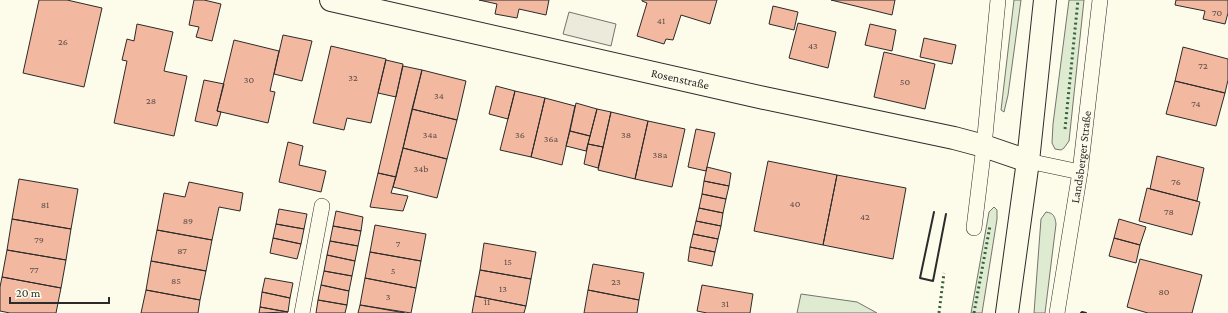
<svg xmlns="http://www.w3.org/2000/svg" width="1228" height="313" viewBox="0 0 1228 313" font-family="'Crimson Pro',serif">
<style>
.green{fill:#deebd1;stroke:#74746e}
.parking{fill:#eceadb;stroke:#74746e}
.building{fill:#f2b8a0;stroke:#2b2b2b}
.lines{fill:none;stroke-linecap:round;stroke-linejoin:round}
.service-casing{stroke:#2b2b2b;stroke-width:16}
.minor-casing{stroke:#2b2b2b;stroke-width:24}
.secondary-casing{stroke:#2b2b2b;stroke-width:24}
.service{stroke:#fdfbea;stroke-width:15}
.minor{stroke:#fdfbea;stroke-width:22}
.secondary{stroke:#fdfbea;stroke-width:22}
.hedge{stroke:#34623c;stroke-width:3;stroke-dasharray:2 3;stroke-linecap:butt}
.wall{stroke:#2b2b2b;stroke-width:2}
.labels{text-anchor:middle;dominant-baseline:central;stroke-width:3;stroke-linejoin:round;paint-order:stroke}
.number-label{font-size:10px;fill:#5d4e48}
.street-label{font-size:12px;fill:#2b2b2b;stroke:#fdfbea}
</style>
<rect width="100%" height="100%" fill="#fdfbea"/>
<path class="green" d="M1014,0H1021L1008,95L1004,112L1001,110Z
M1069,0H1084L1069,141L1064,148L1061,150L1055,149L1052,143L1053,124Z
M994,207L997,210V219L982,313H971L989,212Z
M1046,212C1054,213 1055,217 1056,224L1045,313H1034L1041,219Z
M801,294L857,302L877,313H797Z"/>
<path class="parking" d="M569,12L616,24L611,46L563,34Z"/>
<path class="building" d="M39,0H67L102,8L84,87L23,73Z
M194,0H204L221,4L212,41L196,37L199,27L189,25Z
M479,0H549L546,15L519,9L517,18L495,14L497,4Z
M642,0H717L710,24L681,15L673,40L666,39L664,44L637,36L647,3L642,1Z
M831,0H895L892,15Z
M1176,0H1228V13L1225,24L1203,19L1205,11L1175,5Z
M773,6L798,12L794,30L769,24Z
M798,23L836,32L828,68L789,58Z
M137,24L173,32L164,71L187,76L174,136L114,123L127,61L122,60L127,39L134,41Z
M870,24L896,30L892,51L865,45Z
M283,35L312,41L302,81L274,74Z
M924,38L956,45L952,64L920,57Z
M234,40L279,51L270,91L275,92L268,123L217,111Z
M331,46L386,59L371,123L347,118L344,130L313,123Z
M1183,47L1228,59V80L1225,93L1175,81Z
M884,52L935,64L925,109L874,97Z
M386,60L403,64L396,97L378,93Z
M403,66L422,70L396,177L378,173Z
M422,70L466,81L457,120L412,109Z
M204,80L224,84L217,111L221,112L217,126L195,121Z
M1175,81L1225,93L1216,126L1166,114Z
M496,86L515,91L508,119L489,114Z
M515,91L545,98L531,157L500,150Z
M545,98L575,106L562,165L531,157Z
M576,103L597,109L590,136L570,131Z
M412,109L457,120L447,159L403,148Z
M597,109L611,112L603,147L588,144Z
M611,112L648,121L635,179L598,170Z
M648,121L685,129L672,187L635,179Z
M696,129L715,133L706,171L688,167Z
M570,131L590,136L586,151L566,146Z
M288,142L303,146L299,165L326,171L321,192L279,182Z
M588,144L603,147L598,168L584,164Z
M403,148L447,159L437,198L393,187Z
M1157,156L1204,168L1197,201L1150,189Z
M768,161L837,175L823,245L754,231Z
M707,167L731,173L729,186L704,181Z
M378,173L396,177L391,193L408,196L403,211L370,207Z
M837,175L906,188L893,259L823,245Z
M19,179L78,189L71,229L12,219Z
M704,181L729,186L726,199L702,194Z
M189,182L243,193L240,211L219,207L212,240L157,230L164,193L185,197Z
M1147,188L1200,202L1192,235L1139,221Z
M702,194L726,199L723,213L699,208Z
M699,208L723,213L721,226L696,221Z
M279,209L307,214L304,229L276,224Z
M336,211L363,217L361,231L333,226Z
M12,219L71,229L66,260L7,250Z
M1119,219L1146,227L1140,245L1114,238Z
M696,221L721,226L718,239L693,234Z
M276,224L304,229L301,244L273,238Z
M375,225L426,234L421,261L370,252Z
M333,226L361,231L358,246L330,241Z
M157,230L212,240L206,271L151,261Z
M693,234L718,239L715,252L690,247Z
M273,238L301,244L297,259L270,253Z
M1114,238L1140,245L1136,263L1109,256Z
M330,241L358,246L355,261L327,255Z
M484,243L536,252L531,279L480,270Z
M690,247L715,252L712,266L688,261Z
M7,250L66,260L61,288L2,277Z
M370,252L421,261L416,288L365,278Z
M327,255L355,261L352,276L324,271Z
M1140,259L1202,275L1192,313H1148L1127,307Z
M151,261L206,271L200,300L146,290Z
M593,264L644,273L639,300L588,290Z
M480,270L531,279L526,306L475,296Z
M324,271L352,276L349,291L321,285Z
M2,277L61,288L56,313H10L0,311V287Z
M265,278L293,283L290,298L262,292Z
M365,278L416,288L411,313L360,305Z
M321,285L349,291L347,305L318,300Z
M702,285L753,294L750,313H707L697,311Z
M146,290L200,300L198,313H141Z
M588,290L639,300L637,313H584Z
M262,292L290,298L288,312L260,307Z
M475,296L526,306L524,313H472Z
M318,300L347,305L345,313H316Z
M360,305L405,313H358Z
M260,307L288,312L259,313Z"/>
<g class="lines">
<g class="service-casing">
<g id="service">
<path d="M1028,161L1080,172"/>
<path d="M974,228L984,146L998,0"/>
<path d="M302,313L322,206"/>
<path id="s1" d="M1057,313L1080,172L1100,0"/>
</g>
</g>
<g class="minor-casing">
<g id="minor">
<path id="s2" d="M331,0L764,98L954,138L984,146L1028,161"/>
</g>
</g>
<g class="secondary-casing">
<path id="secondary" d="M1007,313L1028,161L1045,0"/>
</g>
<use href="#service" class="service"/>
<use href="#minor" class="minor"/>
<use href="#secondary" class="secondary"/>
<path class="hedge" d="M1065,129L1078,0
M939,313L944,273
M974,313L990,226"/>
<path class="wall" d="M934,212L920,278L933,281L946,214
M1081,313L1082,312L1086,313"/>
</g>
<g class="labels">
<g class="number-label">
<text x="1217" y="12">70</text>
<text x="661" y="20">41</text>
<text x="63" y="41">26</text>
<text x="813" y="45">43</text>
<text x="1203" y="65">72</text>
<text x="353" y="77">32</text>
<text x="249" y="79">30</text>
<text x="905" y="81">50</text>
<text x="439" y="95">34</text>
<text x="151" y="100">28</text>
<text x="1196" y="103">74</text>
<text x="430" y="134">34a</text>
<text x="520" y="134">36</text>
<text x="626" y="134">38</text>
<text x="551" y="138">36a</text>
<text x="660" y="154">38a</text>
<text x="421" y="168">34b</text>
<text x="1176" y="181">76</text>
<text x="795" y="203">40</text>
<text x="45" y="204">81</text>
<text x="1169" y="211">78</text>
<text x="865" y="216">42</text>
<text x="188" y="220">89</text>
<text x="39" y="239">79</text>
<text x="398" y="243">7</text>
<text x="182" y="250">87</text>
<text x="508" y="261">15</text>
<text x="34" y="269">77</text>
<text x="393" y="270">5</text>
<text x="176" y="280">85</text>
<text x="616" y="281">23</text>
<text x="503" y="288">13</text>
<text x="1164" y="291">80</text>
<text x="388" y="296">3</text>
<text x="487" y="301">11</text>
<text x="725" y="303">31</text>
</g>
<g class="street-label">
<text stroke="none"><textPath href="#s2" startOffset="358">Rosenstraße</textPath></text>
<text stroke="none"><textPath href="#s1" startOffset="158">Landsberger Straße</textPath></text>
</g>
</g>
<path d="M10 297v6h99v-6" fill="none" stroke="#2b2b2b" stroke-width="2"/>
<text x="16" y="297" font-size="12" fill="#2b2b2b" stroke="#fdfbea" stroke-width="3" paint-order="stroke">20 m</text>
</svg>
